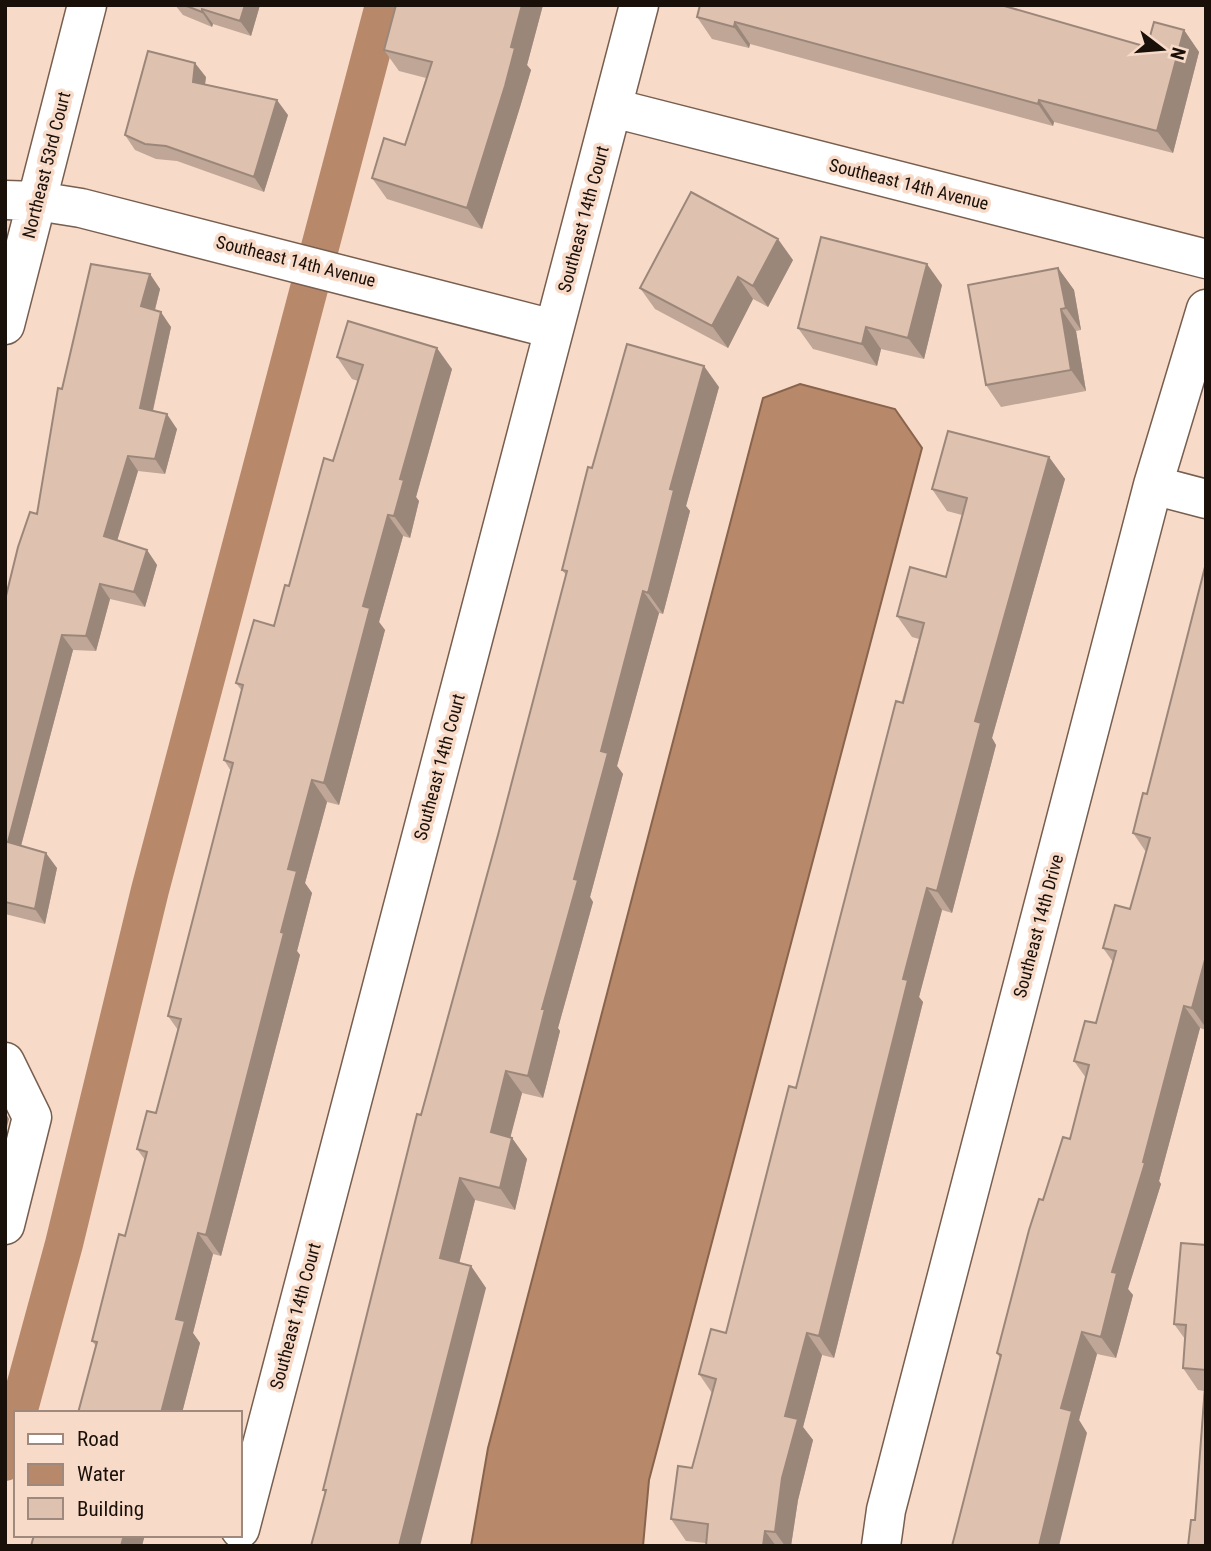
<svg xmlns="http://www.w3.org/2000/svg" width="1211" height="1551" viewBox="0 0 1211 1551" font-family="'Roboto Condensed',sans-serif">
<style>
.water{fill:#b8886a;stroke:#89644d;stroke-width:2}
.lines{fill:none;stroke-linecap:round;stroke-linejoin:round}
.canal{stroke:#b8886a;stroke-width:38}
.minor-casing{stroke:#775e4e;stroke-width:41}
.minor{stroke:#fff;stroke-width:38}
.wall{fill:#bfa696}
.shaded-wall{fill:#9b877a}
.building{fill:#dec1af;stroke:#9b877a;stroke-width:2}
.labels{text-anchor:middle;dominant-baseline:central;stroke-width:7;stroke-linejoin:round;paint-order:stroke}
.street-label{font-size:18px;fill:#1a100a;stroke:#f8dac8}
</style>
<rect width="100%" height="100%" fill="#f8dac8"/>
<path class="water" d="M800,384L895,409L922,448L649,1480L643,1546H471L488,1448L763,398Z"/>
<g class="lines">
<path class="canal" d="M18,1413L64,1244L150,890L384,5
M5,1462L16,1423"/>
<g class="minor-casing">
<path id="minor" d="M613,108L1206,259
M5,200L37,201L81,208L553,329
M5,325L87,5
M1153,485L1206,499
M5,1062L32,1117L5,1225
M240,1529L639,5
M881,1546L886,1510L1153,485L1206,309"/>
</g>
<use href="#minor" class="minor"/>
</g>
<path class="wall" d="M175,5H260L251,36L213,24L212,27L183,15Z
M396,5H543L527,65L531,70L520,107L482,229L387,199L372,178L405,145L426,78L399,71L384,50Z
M697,17L1147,47L1184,30L1199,52L1173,153L1054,122L1053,126L750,44L749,48L712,39Z
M206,77L205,85L288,115L264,192L177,161L156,159L135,150L125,135Z
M793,260L768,307L753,299L728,348L655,309L640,288Z
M1058,268L1074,290L1081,330L1076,331L1086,391L1001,407L986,385Z
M150,274L160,289L155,310L171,327L153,411L177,429L165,474L138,471L117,541L147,550L157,565L145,607L110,599L96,651L73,650L21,846L57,868L45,924L5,914V600L37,514L62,389Z
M942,285L924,359L881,349L877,366L813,349L798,328Z
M337,357L452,369L416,497L419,501L410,538L403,536L379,622L385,630L339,805L327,802L305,883L312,893L297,951L300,955L221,1256L213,1254L193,1333L200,1343L182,1413H78L96,1346L92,1341L125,1236L145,1160L137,1149L156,1113L178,1030L168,1016L231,771L224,760L242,691L236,683L274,626L333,461L358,381L352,379Z
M719,387L686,506L690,511L663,614L659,613L617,766L623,774L590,897L593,902L558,1028L560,1031L543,1098L522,1093L510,1137L512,1138L527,1159L515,1210L475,1200L459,1263L471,1266L486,1288L325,1493L323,1490L421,1115L498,835L566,575L562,570L592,468Z
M1049,457L1065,479L992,738L996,745L952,913L942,910L919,997L923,1002L834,1358L822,1355L803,1427L813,1440L798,1500L791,1546H706V1543L686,1541L671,1519L692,1468L712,1393L699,1374L726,1333L796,1088L919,639L912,637L897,616L946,577L962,515L947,511L932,489Z
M1206,563V1030L1200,1028L1159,1181L1161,1184L1128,1289L1133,1295L1116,1358L1097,1354L1079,1420L1087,1433L1000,1358L997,1353L1043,1200L1070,1139L1086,1078L1074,1061L1096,1023L1113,962L1103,948L1130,909L1146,852L1133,833L1147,794Z
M1206,1245V1546L1195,1520L1204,1391L1198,1390L1183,1368L1185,1339L1174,1324Z"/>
<path class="shaded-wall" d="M245,5H260L251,36L240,21Z
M522,5H543L527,65L531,70L520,107L482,229L467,208Z
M202,9L213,24L212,27L202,12Z
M735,22L750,44L749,48L734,27Z
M1184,30L1199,52L1173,153L1157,131Z
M195,63L206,77L203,97L193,82Z
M277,100L288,115L264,192L254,177Z
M1039,100L1054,122L1053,126L1038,104Z
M778,239L793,260L768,307L753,286Z
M927,264L942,285L924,359L908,338Z
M1058,268L1074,290L1081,330L1066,308Z
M150,274L160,289L152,321L141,306Z
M738,277L753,299L728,348L712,326Z
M1061,309L1076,331L1086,391L1071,370Z
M161,312L171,327L150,423L140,408Z
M866,327L881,349L877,366L862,344Z
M437,348L452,369L416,497L419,501L410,538L394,516L400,479Z
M704,366L719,387L686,506L690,511L663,614L648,593L670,489Z
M167,414L177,429L165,474L155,459Z
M128,456L138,471L114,551L104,536Z
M1049,457L1065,479L992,738L996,745L952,913L937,891L975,721Z
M388,515L403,536L379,622L385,630L339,805L324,783L363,606Z
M147,550L157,565L145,607L134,592Z
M100,584L110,599L96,651L86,636Z
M643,591L659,613L617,766L623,774L590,897L593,902L558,1028L560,1031L543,1098L528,1076L542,1009L574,879L601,751Z
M62,635L73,650L18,857L8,842Z
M312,780L327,802L305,883L312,893L297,951L300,955L221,1256L206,1235L281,932L288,869Z
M46,853L57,868L45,924L35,909Z
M927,888L942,910L919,997L923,1002L834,1358L819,1336L903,979Z
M1206,956V1028L1192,1008Z
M1184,1006L1200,1028L1159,1181L1161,1184L1128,1289L1133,1295L1116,1358L1101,1337L1112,1272L1143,1162Z
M506,1071L522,1093L506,1154L491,1132Z
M5,1112L9,1119L5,1134Z
M512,1138L527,1159L515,1210L500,1188Z
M460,1178L475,1200L455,1280L440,1258Z
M198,1233L213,1254L193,1333L200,1343L182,1413H161L176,1319Z
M471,1266L486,1288L420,1546H399Z
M1082,1332L1097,1354L1079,1420L1087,1433L1059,1546H1039L1061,1408Z
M807,1333L822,1355L803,1427L813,1440L798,1500L791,1546H785L775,1532L785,1416Z
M765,1531L776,1546H763Z
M124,1535H145L142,1546H121Z"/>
<path class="building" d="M184,5H245L240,21L202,9V12Z
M396,5H522L511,47L515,48L505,86L467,208L372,178L384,138L405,145L432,62L384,50Z
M700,5H1001L1147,47L1154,22L1184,30L1157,131L1039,100L1038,104L735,22L734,27L697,17Z
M148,51L195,63L193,82L277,100L254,177L166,146L145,144L125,135Z
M691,192L778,239L753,286L738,277L712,326L640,288Z
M821,237L927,264L908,338L866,327L862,344L798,328Z
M91,264L150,274L141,306L161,312L140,408L167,414L155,459L128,456L104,536L147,550L134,592L100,584L86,636L62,635L8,842L46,853L35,909L5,902V600L18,547L30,512L37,514L58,388L62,389Z
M1058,268L1066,308L1061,309L1071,370L986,385L968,285Z
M348,321L437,348L400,479L404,480L394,516L388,515L363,606L370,608L324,783L312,780L288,869L297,871L281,932L284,933L206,1235L198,1233L176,1319L185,1321L161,1413H78L97,1342L92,1341L119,1234L125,1236L147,1152L137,1149L147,1111L156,1113L181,1019L168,1016L233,763L224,760L243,685L236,683L254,620L274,626L285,585L289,586L324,458L333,461L363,365L337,357Z
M627,344L704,366L670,489L674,490L648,593L643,591L601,751L608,753L574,879L578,880L542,1009H545L528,1076L506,1071L491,1132L512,1138L500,1188L460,1178L440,1258L471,1266L399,1546H311L326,1490H323L417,1114L421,1115L498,835L567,571L562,570L588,467L592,468Z
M948,431L1049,457L975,721L981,723L937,891L927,888L903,979L908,980L819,1336L807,1333L785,1416L798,1419L782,1478L775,1532L765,1531L763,1546H706L708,1524L671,1519L678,1466L692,1468L716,1379L699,1374L711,1329L726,1333L789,1086L796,1088L896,701L903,703L924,623L897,616L910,567L946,577L967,498L932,489Z
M1206,563V956L1192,1008L1184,1006L1143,1162L1145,1163L1112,1272L1117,1273L1101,1337L1082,1332L1061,1408L1072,1411L1039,1546H952L1001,1355L997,1353L1029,1230L1039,1199L1043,1200L1063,1137L1070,1139L1089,1065L1074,1061L1085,1021L1096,1023L1116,951L1103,948L1115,905L1130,909L1150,838L1133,833L1143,793L1147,794Z
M1181,1243L1206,1245V1370L1183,1368L1186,1325L1174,1324Z
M1206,1373V1546H1188L1191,1520H1195Z
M34,1535H124L121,1546H31Z"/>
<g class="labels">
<g class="street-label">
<text transform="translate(46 165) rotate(-76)">Northeast 53rd Court</text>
<text transform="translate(909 184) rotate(14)">Southeast 14th Avenue</text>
<text transform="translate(583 219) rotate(-75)">Southeast 14th Court</text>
<text transform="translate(296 261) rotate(14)">Southeast 14th Avenue</text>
<text transform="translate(439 767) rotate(-75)">Southeast 14th Court</text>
<text transform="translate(1038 926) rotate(-75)">Southeast 14th Drive</text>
<text transform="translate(295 1316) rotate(-75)">Southeast 14th Court</text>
</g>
</g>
<rect width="1211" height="1551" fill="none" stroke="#1a100a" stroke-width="14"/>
<rect x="14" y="1411" width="228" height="126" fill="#f8dac8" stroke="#9f897c" stroke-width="2"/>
<rect x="28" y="1434" width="35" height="10" fill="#ffffff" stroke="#9f897c" stroke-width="2"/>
<text x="77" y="1446" font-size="21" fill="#1a100a">Road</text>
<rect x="28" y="1464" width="35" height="21" fill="#b8886a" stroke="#9f897c" stroke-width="2"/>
<text x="77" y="1481" font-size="21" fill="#1a100a">Water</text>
<rect x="28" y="1498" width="35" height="21" fill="#dec1af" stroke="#9f897c" stroke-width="2"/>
<text x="77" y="1516" font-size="21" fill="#1a100a">Building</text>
<g transform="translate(1162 49) rotate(106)" stroke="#f8dac8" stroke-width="5" paint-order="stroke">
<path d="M0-5L12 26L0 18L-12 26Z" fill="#1a100a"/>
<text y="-10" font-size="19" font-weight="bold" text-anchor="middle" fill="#1a100a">N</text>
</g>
</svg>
